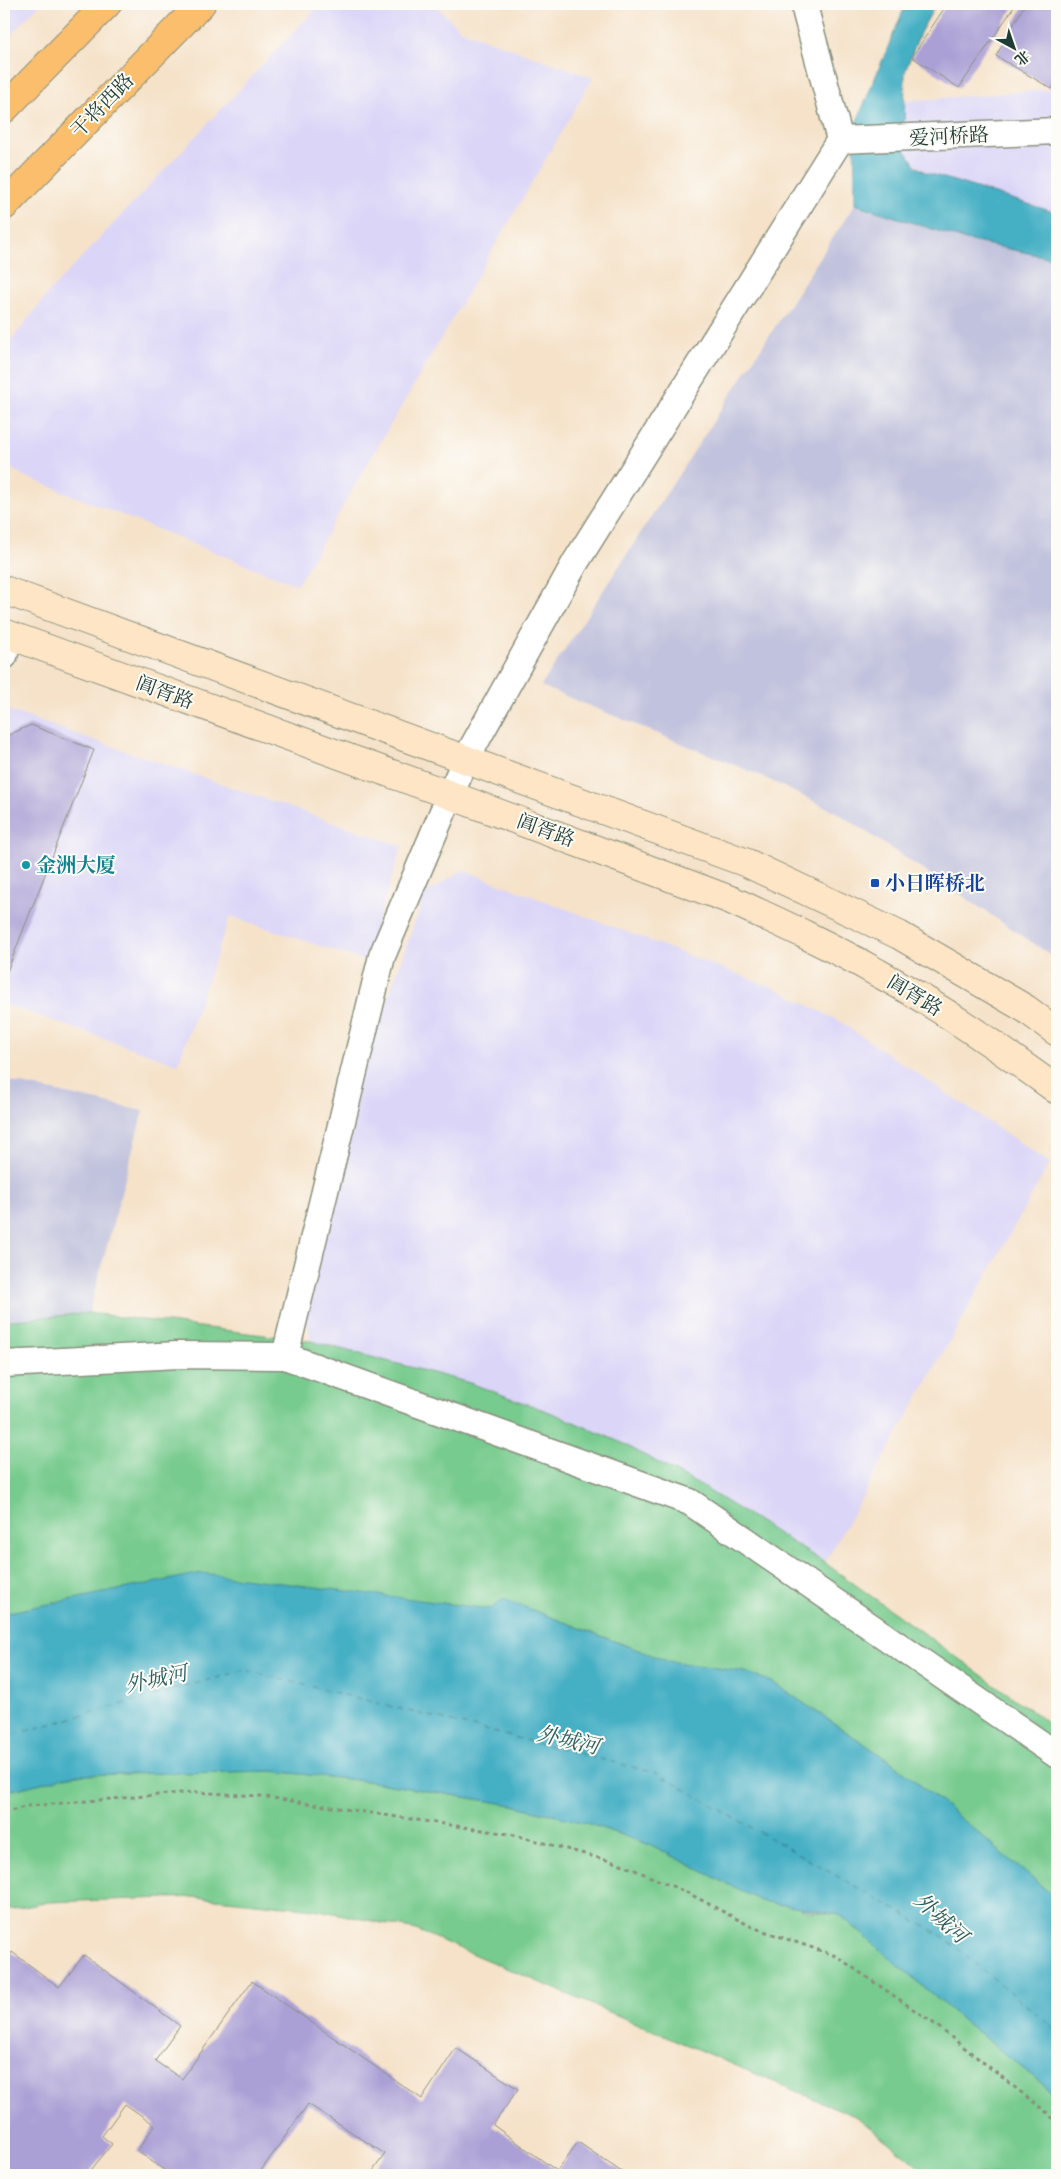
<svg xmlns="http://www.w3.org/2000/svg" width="1061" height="2179" viewBox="0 0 1061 2179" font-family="'Gentium Book Plus','Noto Serif SC',serif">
<rect width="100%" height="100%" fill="#fdfcf7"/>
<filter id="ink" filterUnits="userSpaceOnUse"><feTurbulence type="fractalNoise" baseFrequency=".02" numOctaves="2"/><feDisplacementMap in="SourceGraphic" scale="10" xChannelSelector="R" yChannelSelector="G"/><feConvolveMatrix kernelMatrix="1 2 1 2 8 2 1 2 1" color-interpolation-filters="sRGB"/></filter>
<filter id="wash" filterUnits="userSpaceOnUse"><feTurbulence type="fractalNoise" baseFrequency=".0096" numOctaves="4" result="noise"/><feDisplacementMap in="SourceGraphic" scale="20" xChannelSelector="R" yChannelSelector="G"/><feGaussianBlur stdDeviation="1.12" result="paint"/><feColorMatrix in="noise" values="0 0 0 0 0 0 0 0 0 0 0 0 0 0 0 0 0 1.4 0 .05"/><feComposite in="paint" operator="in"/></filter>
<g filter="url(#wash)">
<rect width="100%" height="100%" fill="#f5e2c9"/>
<!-- built -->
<g fill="#dbd6f7">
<path d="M4,4H40L4,42Z"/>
<path d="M320,4H434L461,30L593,78L297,585L24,476L4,464V353L10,342L49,292Z"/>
<path d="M1057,89V213L925,172L909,158L904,148V101Z"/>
<path d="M4,709L402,846L365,961L230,916L178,1064L4,1004Z"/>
<path d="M463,870L777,989L839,1021L1050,1163L825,1563L701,1486L622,1443L555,1414L470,1383L311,1341L307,1319L345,1117L425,894Z"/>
</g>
<!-- industrial -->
<g fill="#c1c2dd">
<path d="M855,204L966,240L1057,259V952L1054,957L838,813L759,775L541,686Z"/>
<path d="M4,1080L143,1111L89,1313L4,1321Z"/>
</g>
<!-- green -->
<g fill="#77cb8e" stroke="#4b8461">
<path d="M89,1313L311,1341L470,1383L555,1414L622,1443L701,1486L825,1563L1057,1729V1899L896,1765L772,1682L745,1672L667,1661L503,1599L491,1609L4,1613V1321Z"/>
<path d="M272,1771L366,1781L513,1805L590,1824L653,1846L806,1911L840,1915L955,2014L1051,2091L1057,2099V2175H929L857,2117L416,1930L314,1909L197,1897L49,1902L4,1911V1792L74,1775Z"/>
</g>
<!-- water -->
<g fill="#45afc4" stroke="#32767c">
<path d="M906,4H936L920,33L905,72L904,148L916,166L925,172L1057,213V259L966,240L855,204L854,128Z"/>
<path d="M202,1573L491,1609L503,1599L667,1661L745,1672L772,1682L896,1765L1057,1899V2099L1051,2091L955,2014L840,1915L761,1901L653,1846L590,1824L513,1805L366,1781L272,1771L74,1775L4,1792V1613Z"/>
</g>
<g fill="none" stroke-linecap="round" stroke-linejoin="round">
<!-- ferry -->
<path stroke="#2a5f5f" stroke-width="1" stroke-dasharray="6 5" stroke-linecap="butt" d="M4,1737L245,1670L656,1773L944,1937L1057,2031"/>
</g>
<g id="blocks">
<!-- building -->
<g fill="#aba0d6">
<path d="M947,4H1016L959,88L912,57Z"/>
<path d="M1025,4H1057V80L1052,89L996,56Z"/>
<path d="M31,725L94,750L4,979V737Z"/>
<path d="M12,1952L59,1987L84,1955L180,2026L155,2061L182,2079L252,1981L422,2099L456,2048L518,2089L493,2125L557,2171L578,2142L626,2175H370L385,2154L308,2104L258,2175H171L137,2151L155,2125L125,2104L102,2136L112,2144L87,2175H4V1964Z"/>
</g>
</g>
</g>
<g filter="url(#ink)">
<use href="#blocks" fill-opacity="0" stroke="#8a907e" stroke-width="1"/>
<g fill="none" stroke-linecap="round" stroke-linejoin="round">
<!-- minor casing -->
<g stroke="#8a907e" stroke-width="29">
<g id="minor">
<path d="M806,4V13L840,140L575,563L466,759L450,795L382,956L285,1356L690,1502L1057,1755"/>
<path d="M840,140L1057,131"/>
<path d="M4,656L10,636"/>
<path d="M4,1364L178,1355L285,1356"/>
</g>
</g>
<!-- secondary casing -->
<g stroke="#8a907e" stroke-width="30">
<g id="secondary">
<path d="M4,590L747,863L899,935L1026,1009L1057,1032"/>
<path d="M4,633L450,795L731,900C781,923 831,946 878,973C941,1007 999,1048 1057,1090"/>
</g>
</g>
<!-- primary casing -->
<g stroke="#8a907e" stroke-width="30">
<g id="primary">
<path d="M4,109L107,4"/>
<path d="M4,206L201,4"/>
</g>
</g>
<!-- path -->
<path stroke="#8a907e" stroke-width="3" stroke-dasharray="4 4" stroke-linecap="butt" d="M4,1813L28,1806L193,1792L260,1796L515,1835L621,1864L688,1893L752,1927L836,1956L932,2022L1050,2115L1057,2124"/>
<!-- minor -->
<use href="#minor" stroke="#fff" stroke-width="26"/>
<!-- secondary -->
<use href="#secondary" stroke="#fde5c5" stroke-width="28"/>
<!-- primary -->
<use href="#primary" stroke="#fabe6d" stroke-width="28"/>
</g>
</g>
<!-- markers -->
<circle fill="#0f9aa8" stroke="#fdfcf7" stroke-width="2" cx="26" cy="865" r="5"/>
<rect fill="#1a4fb4" stroke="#fdfcf7" stroke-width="2" x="870" y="878" width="10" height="10" rx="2.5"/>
<g text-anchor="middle" stroke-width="4" stroke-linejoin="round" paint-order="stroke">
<!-- street labels -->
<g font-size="20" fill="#1f3d34" stroke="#fdfcf7">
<text transform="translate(102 105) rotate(-46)" y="7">干将西路</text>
<text transform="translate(949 136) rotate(-3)" y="7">爱河桥路</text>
<text transform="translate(165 692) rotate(20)" y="7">阊胥路</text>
<text transform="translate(546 830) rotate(20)" y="7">阊胥路</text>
<text transform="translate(915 995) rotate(31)" y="7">阊胥路</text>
</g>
<!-- culture labels -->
<g font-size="20" font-weight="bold" fill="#0d838f" stroke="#fdfcf7" text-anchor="start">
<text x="36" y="872">金洲大厦</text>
</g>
<!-- transit labels -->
<g font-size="20" font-weight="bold" fill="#164399" stroke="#fdfcf7" text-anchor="start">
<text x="885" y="890">小日晖桥北</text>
</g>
<!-- water labels -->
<g font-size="21" font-style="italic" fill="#2a5f5f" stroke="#fdfcf7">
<text transform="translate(156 1679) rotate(-12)" y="7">外城河</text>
<text transform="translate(568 1740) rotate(13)" y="7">外城河</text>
<text transform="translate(941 1918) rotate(42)" y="7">外城河</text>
</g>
</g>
<!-- margin -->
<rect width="1061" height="2179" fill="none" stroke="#fdfcf7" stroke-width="20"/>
<!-- north arrow -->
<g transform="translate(1014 48) rotate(140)" stroke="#fdfcf7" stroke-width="4" paint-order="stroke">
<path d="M0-4L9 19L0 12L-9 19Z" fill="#1f3d34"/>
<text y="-8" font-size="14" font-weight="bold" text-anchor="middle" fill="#1f3d34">北</text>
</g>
</svg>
